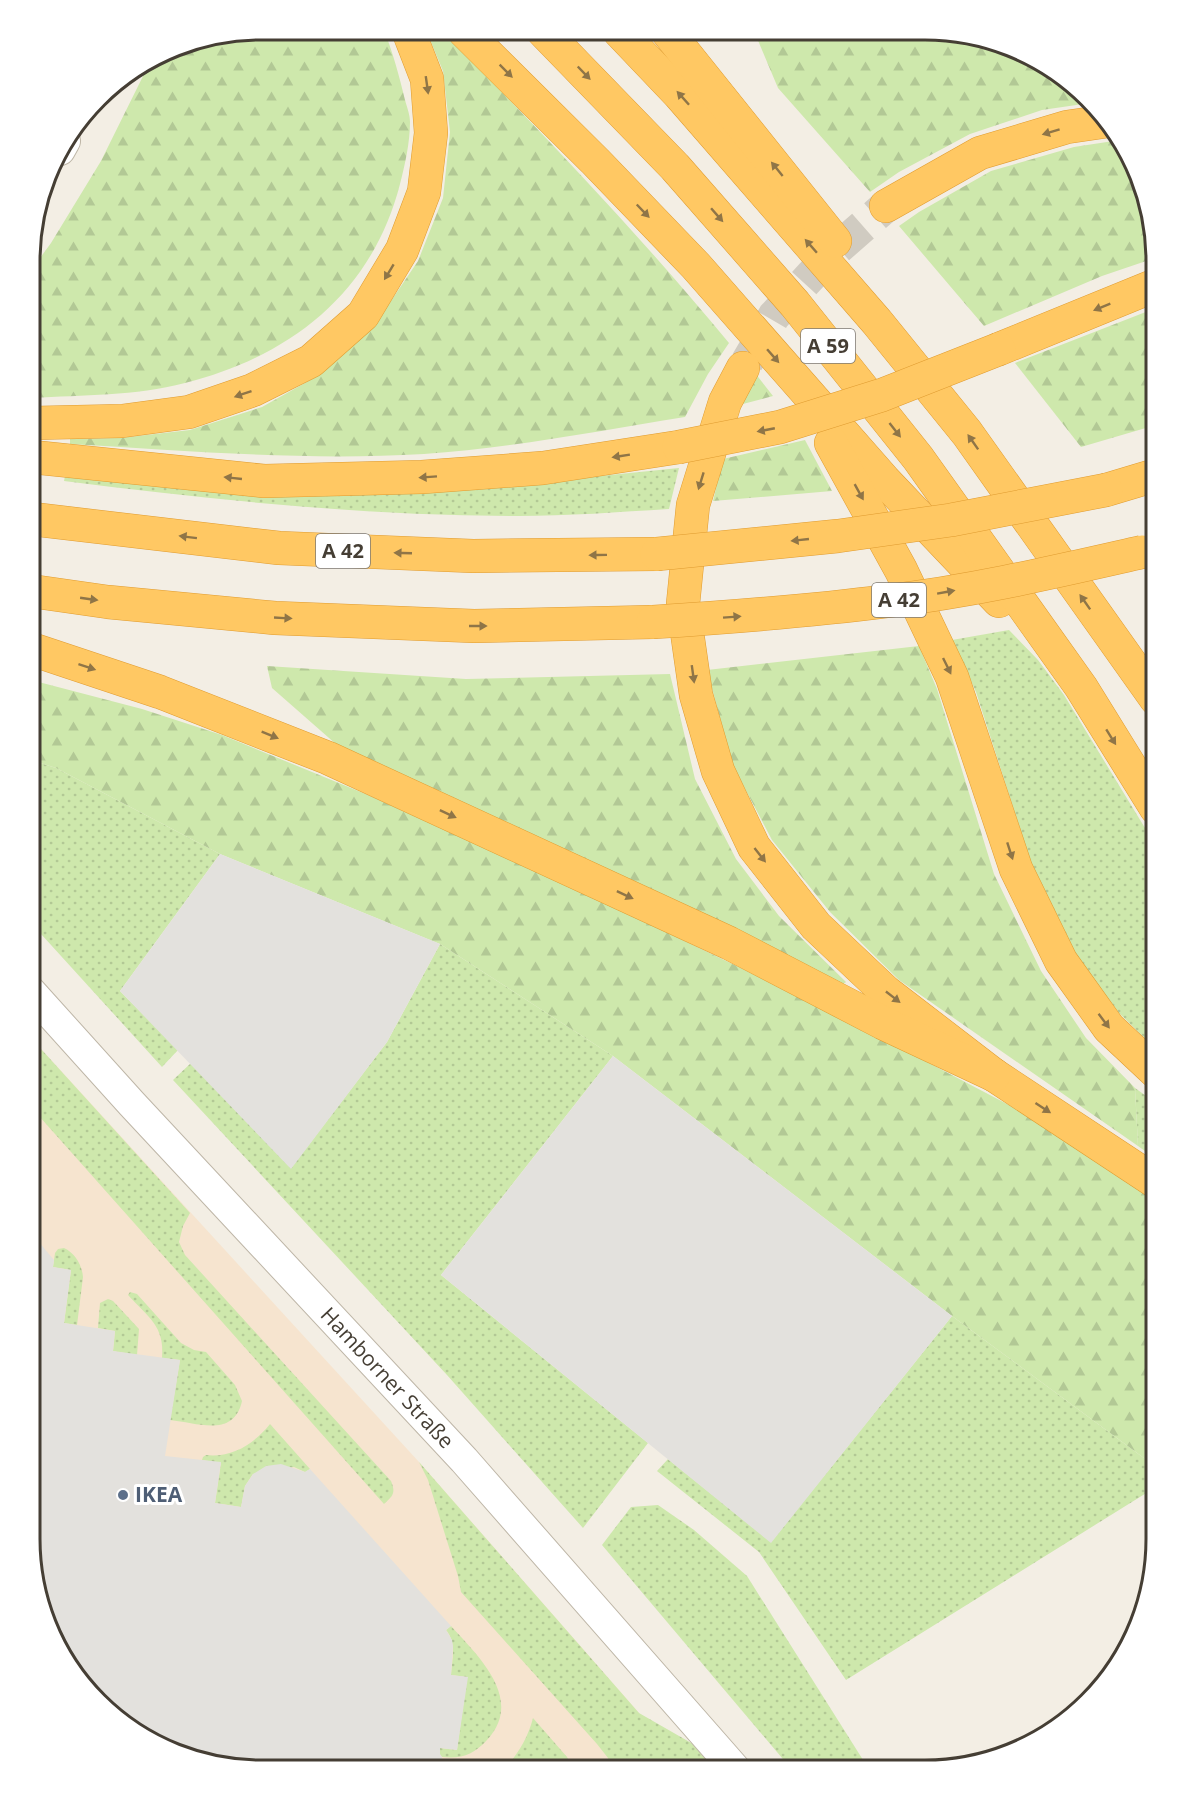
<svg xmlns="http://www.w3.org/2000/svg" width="1186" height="1801" viewBox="0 0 1186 1801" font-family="'Open Sans',sans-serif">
<defs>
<pattern id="grass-dots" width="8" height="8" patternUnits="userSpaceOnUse" patternTransform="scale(1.5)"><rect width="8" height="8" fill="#cee8ac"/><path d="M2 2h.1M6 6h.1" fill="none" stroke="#b2c895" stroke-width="1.8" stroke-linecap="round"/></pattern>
<pattern id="forest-firs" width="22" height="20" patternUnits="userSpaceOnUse" patternTransform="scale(1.5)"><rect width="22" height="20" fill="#cee8ac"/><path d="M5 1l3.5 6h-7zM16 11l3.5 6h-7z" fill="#b2c895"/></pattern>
</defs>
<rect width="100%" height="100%" fill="#f3eee4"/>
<!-- commercial -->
<path fill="#f6e4cf" d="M31,1038L419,1462L639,1713L631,1770L232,1769L173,1753L121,1723L78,1681L48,1628L30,1539Z"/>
<!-- grass -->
<g fill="url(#grass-dots)">
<path d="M679,468L669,509C619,512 568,516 518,516C366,516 214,500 64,481L65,476L521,484Z"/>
<path d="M1009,630L1038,660L1064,695L1156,846V1049L1119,1013L1073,951L1031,863L976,692L952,640Z"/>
<path d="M31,760L56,768L220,854L120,991L178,1050L162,1067L31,923Z"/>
<path d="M440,944L613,1056L441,1275L648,1443L583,1528L447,1375L173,1080L191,1063L291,1168L387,1042Z"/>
<path d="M31,1038L190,1213L183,1226L179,1242L185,1255L391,1481C396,1493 393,1496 384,1504L31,1107Z"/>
<path d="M1135,1088L1156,1103V1159L1138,1146Z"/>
<path d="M64,1248C75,1253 82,1265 83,1277L77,1325L64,1323L71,1270L53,1267L55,1253L58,1249Z"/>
<path d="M130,1292L137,1294L181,1343L194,1350L206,1352L235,1385L242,1401C234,1438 198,1423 170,1420L180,1360L162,1358C165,1326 148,1317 128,1295Z"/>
<path d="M108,1299L113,1301L139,1329L137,1355L113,1351L115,1331L98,1328L100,1303Z"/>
<path d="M952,1316L1156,1467V1487L846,1680L759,1552L657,1471L668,1459L771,1542Z"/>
<path d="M270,1424L310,1469L305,1472L294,1467L253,1474L245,1486L241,1507L215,1503L221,1463L202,1460L203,1457L206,1455C232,1458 254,1444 270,1424Z"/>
<path d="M419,1462L639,1713L693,1744L715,1770H612L608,1758L597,1744L461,1592L458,1576L428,1480Z"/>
<path d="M658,1505L694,1530L747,1576L870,1771H793L602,1545L631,1507Z"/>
<path d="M451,1626C478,1656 525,1699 487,1740C473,1755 462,1759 442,1757L439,1754L440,1748L457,1750L467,1677L451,1675C452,1660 457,1643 446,1630Z"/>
<path d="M533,1718L567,1757L574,1770H503C517,1756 528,1738 533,1718Z"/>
</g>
<!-- forest -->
<g fill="url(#forest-firs)">
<path d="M261,30H384C393,53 399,75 405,100C407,107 410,115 410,122C410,142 405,165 400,184C372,293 291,356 185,383C135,396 83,395 32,398V269L51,243L101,161L149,64L187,42Z"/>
<path d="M426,30L442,31C541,131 639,234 729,343L708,374L685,417C599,431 511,448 424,454C306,461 188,451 70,444V439L120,438L190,430L262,407L321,374L374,326L418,261L443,198L450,132L443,71Z"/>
<path d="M754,31L955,32L1013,48L1065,78L1090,103L1042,110L970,134L899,172L870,192L778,88Z"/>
<path d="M1120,140L1138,173L1155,258L1102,276L984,326L899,226L919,212L991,171L1074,147Z"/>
<path d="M1156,308V425L1081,447L1015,363Z"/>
<path d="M755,373L773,396L739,405Z"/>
<path d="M805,440L832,491L713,501L723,459Z"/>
<path d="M919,646L937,689L994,874L1041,971L1086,1038L1135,1088L1138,1146L899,980L830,912L772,840L733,766L707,670Z"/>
<path d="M267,666L466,679L670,674L695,779L736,859L779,916L846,982L840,986L337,745L272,688Z"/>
<path d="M31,680L142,709L222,735L368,795L606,903L747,971L927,1062L1024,1113L1156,1193V1467L952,1316L613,1056L440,944L220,854L56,768L31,760Z"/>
</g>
<!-- parking -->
<g fill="#e3e1dd">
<path d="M220,854L440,944L387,1042L291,1169L120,991Z"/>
<path d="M613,1056L952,1316L771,1543L441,1275Z"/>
<path d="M30,1234L33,1235L54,1260L53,1267L71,1270L64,1323L115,1331L113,1351L180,1360L165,1456L221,1462L215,1503L241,1507L245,1486L253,1474L266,1466L281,1464L305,1472L310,1469L451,1626L446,1630L452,1640L453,1647L451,1675L468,1677L457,1750L440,1748V1754L442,1757L440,1770L232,1769L173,1754L121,1723L78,1681L48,1628L30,1539Z"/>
</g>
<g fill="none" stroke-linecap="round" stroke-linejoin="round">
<!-- highway-tunnel -->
<path stroke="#d0cbc1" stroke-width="33" stroke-dasharray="33 16" stroke-linecap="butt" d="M747,362L774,316L830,255L886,206"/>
<!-- minor casing -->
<g stroke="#beb6a7" stroke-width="32">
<g id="minor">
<path d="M60,150L65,141"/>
<path d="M31,992L132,1104L464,1460L736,1770"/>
</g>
</g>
<!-- highway casing -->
<g stroke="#e09c31" stroke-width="34">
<g id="highway">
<path d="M464,31L596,162L696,266L884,480L999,601"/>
<path d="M543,31L675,167L795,304L918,458L1081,687L1156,808"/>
<path d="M619,31L679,94L877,322L967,433L1156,699"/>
<path d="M667,31L835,241"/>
<path d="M886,206L980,153L1067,127L1108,121"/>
<path d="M999,349L1156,285"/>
<path d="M743,368L725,402L693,505L683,604L696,695L718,771L754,847L816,926L886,992L994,1075L1156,1182"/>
<path d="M32,423L122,421L189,412L253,390L311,361L363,315L402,250L424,192L431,133L427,79L408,30"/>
<path d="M831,443L901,570L952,677L1016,869L1061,961L1109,1028L1156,1072"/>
<path d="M32,457L264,481L422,477L543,468L679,447"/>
<path d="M1106,490L1156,475"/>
<path d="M32,519L279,548L473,556L657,554"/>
<path d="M31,591L108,602L275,618L474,626L653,622"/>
<path d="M31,649L160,692L328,758L729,943L883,1023L994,1075"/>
</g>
</g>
<!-- minor -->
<use href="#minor" stroke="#fff" stroke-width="30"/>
<!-- highway -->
<use href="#highway" stroke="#ffc863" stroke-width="33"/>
<!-- highway-bridge casing -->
<g stroke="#e09c31" stroke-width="34" stroke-linecap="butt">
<g id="highway-bridge">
<path d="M679,447L780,427L882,395L999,349"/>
<path d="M657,554L838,536L951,520L1106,490"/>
<path d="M653,622C731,617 810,611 888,601C974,591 1058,571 1142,552"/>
</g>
</g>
<!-- highway-bridge -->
<use href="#highway-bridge" stroke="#ffc863" stroke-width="33"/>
</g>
<!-- one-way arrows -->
<defs><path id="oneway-solid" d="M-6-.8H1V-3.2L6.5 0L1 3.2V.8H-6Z" transform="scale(1.5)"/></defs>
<g fill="#8f7547">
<use href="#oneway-solid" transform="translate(506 71) rotate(45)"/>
<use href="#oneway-solid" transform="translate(584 73) rotate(46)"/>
<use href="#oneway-solid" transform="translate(427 85) rotate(82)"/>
<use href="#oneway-solid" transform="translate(683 98) rotate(-132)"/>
<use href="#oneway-solid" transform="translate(1051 132) rotate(163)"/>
<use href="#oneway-solid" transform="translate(777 169) rotate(-129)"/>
<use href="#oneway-solid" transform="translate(643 211) rotate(46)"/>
<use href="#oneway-solid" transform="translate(717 215) rotate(49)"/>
<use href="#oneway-solid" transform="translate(811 246) rotate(-131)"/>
<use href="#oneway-solid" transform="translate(389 272) rotate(121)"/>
<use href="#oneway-solid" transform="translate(1102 307) rotate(158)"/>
<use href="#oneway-solid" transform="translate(773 356) rotate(49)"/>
<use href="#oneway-solid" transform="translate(243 394) rotate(161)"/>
<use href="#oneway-solid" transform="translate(766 430) rotate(169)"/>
<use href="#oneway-solid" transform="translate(895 430) rotate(52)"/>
<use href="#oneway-solid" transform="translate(973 442) rotate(-125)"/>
<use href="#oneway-solid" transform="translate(621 456) rotate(171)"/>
<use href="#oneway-solid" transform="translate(428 477) rotate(176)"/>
<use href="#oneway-solid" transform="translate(233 478) rotate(-174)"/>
<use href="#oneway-solid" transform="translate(701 481) rotate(107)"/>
<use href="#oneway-solid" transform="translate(859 492) rotate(61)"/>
<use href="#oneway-solid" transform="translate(188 537) rotate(-173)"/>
<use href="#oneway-solid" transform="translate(800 540) rotate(174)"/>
<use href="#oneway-solid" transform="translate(403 553) rotate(-178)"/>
<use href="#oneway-solid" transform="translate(598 555) rotate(179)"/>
<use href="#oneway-solid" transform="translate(946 592) rotate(-10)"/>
<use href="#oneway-solid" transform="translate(89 599) rotate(8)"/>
<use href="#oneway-solid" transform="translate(1085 602) rotate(-125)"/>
<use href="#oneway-solid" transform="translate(732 617) rotate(-4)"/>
<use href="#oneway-solid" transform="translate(283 618) rotate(3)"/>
<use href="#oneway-solid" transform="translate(478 626)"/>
<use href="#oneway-solid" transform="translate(947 666) rotate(64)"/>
<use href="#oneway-solid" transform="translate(87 667) rotate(18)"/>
<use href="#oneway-solid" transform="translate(693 674) rotate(82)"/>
<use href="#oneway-solid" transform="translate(270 735) rotate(22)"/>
<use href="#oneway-solid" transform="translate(1111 737) rotate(58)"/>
<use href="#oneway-solid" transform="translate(448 814) rotate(25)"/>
<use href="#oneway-solid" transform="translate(1010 851) rotate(72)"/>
<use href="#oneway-solid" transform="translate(760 855) rotate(52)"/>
<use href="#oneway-solid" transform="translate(625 895) rotate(25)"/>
<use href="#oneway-solid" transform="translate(893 997) rotate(38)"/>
<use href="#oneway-solid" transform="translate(1104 1021) rotate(53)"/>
<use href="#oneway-solid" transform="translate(1043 1108) rotate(33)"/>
</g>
<!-- markers -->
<circle fill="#5c6f8a" stroke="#fff" stroke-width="2" cx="123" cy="1495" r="6"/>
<g text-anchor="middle" stroke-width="6" stroke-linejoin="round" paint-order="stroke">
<!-- shield labels -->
<g fill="#fff" stroke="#7d7871" stroke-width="1.5">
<rect x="801" y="329" width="54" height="34" rx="4.5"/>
<rect x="316" y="534" width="54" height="34" rx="4.5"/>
<rect x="872" y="583" width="54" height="34" rx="4.5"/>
</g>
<g font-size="20" font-weight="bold" fill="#453e34">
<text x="828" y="353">A 59</text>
<text x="343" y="558">A 42</text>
<text x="899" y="607">A 42</text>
</g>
<!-- street labels -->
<g font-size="21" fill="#453e34" stroke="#fff">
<text transform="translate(387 1378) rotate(47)" y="7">Hamborner Straße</text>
</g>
<!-- service labels -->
<g font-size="21" font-weight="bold" fill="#4e5e75" stroke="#fff" text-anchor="start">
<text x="135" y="1502">IKEA</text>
</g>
</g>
<!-- crop -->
<path d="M0 0H1186V1801H0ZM261 40H925A221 221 0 0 1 1146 261V1539A221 221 0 0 1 925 1760H261A221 221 0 0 1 40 1539V261A221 221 0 0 1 261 40Z" fill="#fff" fill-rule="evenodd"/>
<path fill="none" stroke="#453e34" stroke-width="3" d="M261 40H925A221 221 0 0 1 1146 261V1539A221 221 0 0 1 925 1760H261A221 221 0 0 1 40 1539V261A221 221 0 0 1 261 40Z"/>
</svg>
